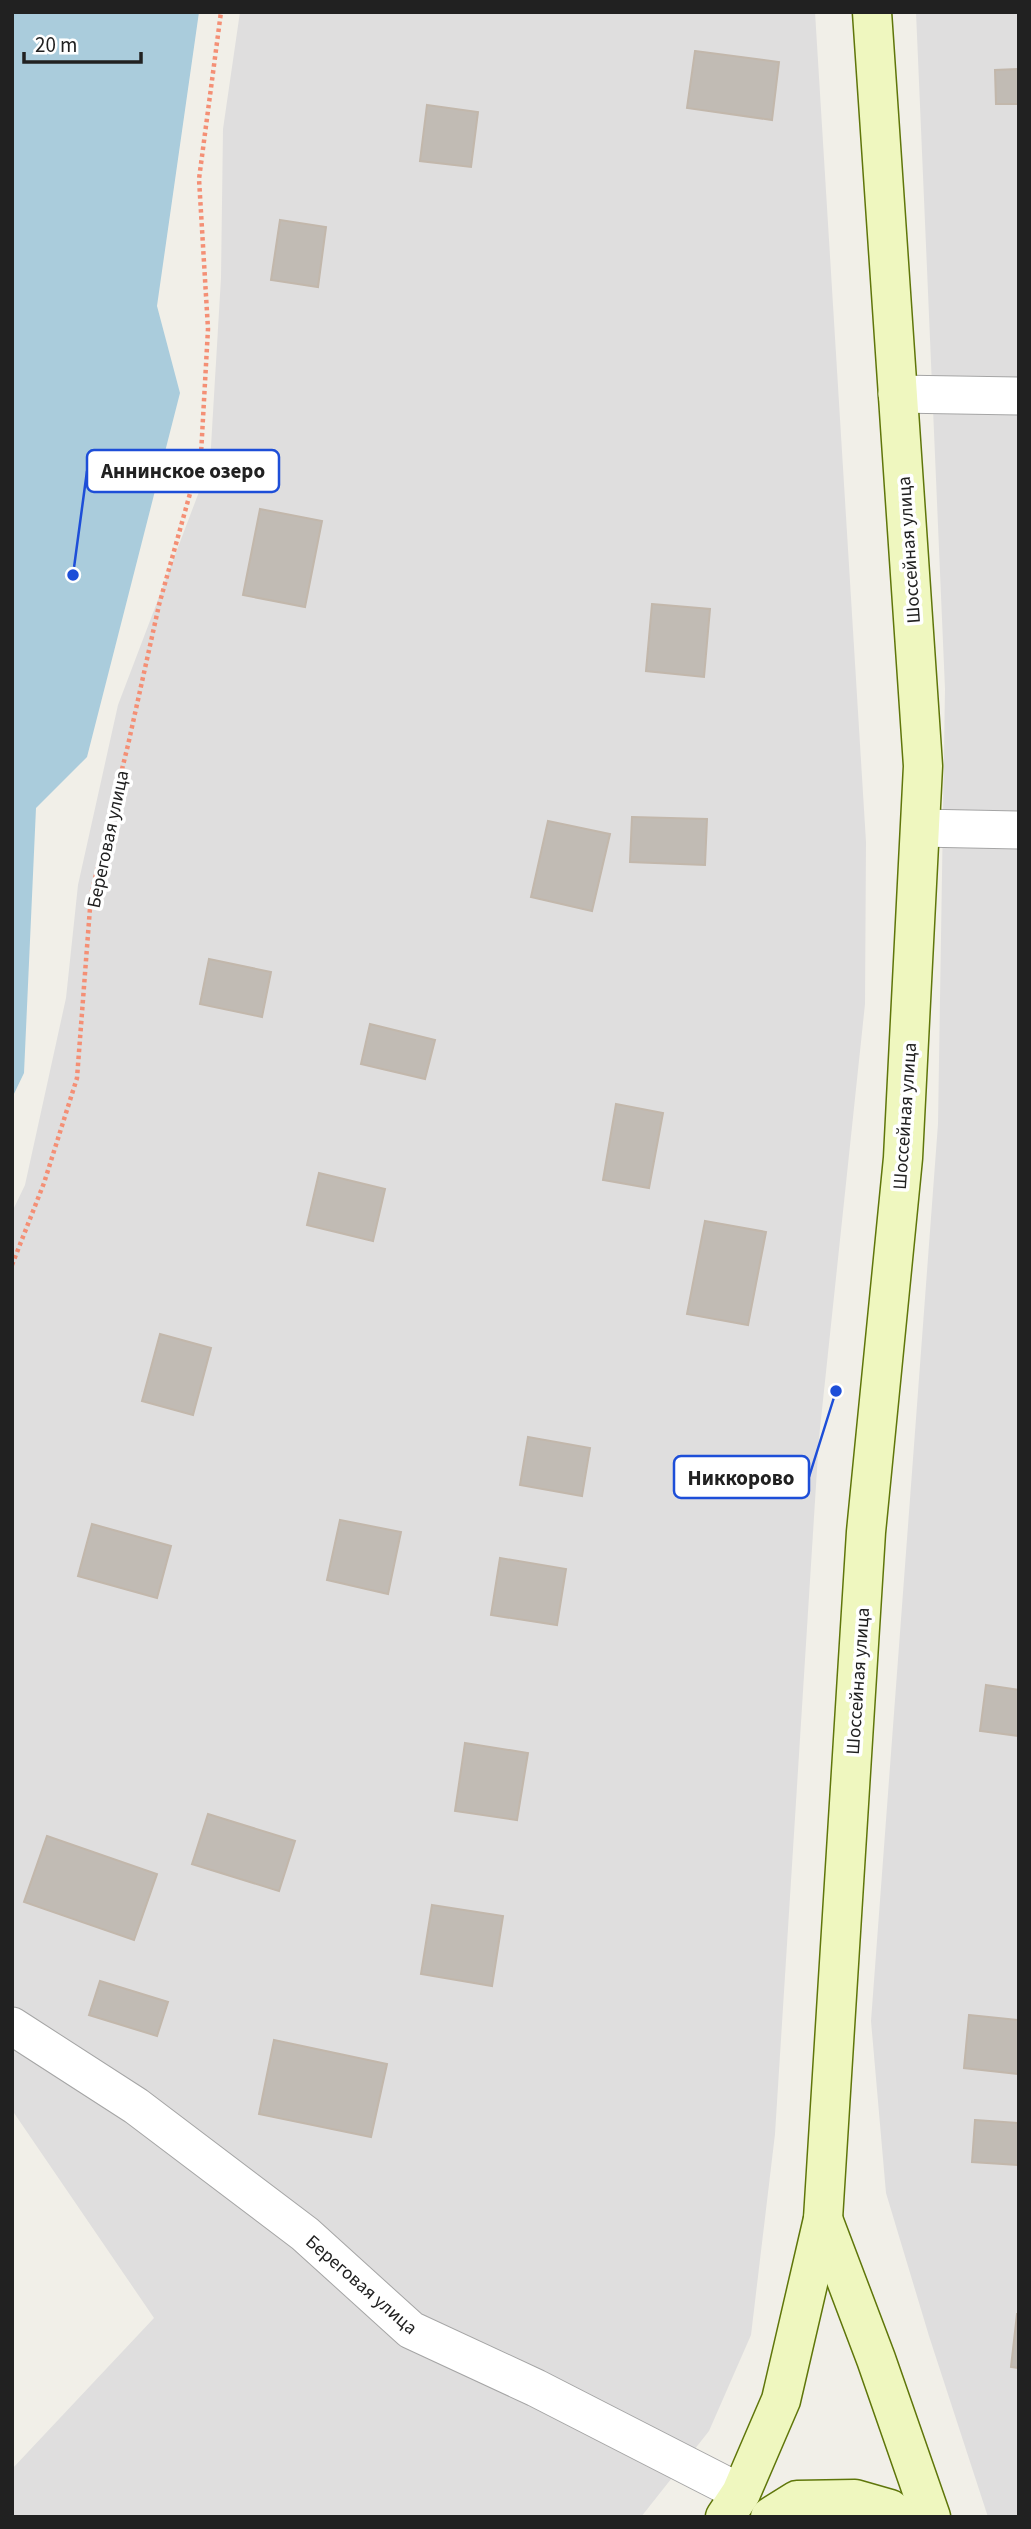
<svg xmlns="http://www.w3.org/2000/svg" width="1031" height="2529" viewBox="0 0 1031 2529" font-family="'Source Sans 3',sans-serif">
<rect width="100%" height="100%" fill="#f1efe8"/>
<!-- residential -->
<g fill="#dfdede">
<path d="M240,12H815L866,842L865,1004L819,1438L775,2134L751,2335L709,2431L641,2517H12V2469L154,2318L12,2110V1212L25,1185L66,998L78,885L118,705L210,463L221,278L223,129Z"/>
<path d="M916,12H1019V2517H988L929,2336L886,2193L871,2021L938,1124L945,689Z"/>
</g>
<!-- water -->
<path fill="#aaccdc" d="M12,12H199L157,306L180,393L87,757L36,808L24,1073L12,1098Z"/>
<!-- building -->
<g fill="#c1bbb4" stroke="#c2b7ab" stroke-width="2">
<path d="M695,51L779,62L772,120L687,108Z"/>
<path d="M1018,69L1019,104H996L995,70Z"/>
<path d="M427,105L478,112L471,167L420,161Z"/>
<path d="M280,220L326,227L318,287L271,280Z"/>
<path d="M260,509L322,521L305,607L243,595Z"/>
<path d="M652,604L710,609L704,677L646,671Z"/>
<path d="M632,817L707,819L705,865L630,862Z"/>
<path d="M548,821L610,834L592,911L531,897Z"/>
<path d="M209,959L271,972L262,1017L200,1004Z"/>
<path d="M370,1024L435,1040L425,1079L361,1064Z"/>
<path d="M616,1104L663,1113L649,1188L603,1180Z"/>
<path d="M319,1173L385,1189L373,1241L307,1225Z"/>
<path d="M705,1221L766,1232L748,1325L687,1314Z"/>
<path d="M160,1334L211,1348L193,1415L142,1401Z"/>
<path d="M528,1437L590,1448L582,1496L520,1485Z"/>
<path d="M340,1520L401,1532L388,1594L327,1580Z"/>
<path d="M92,1524L171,1546L157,1598L78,1576Z"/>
<path d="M500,1558L566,1569L557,1625L491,1615Z"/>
<path d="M986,1685L1019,1690V1736L980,1731Z"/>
<path d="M465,1743L528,1753L517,1820L455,1811Z"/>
<path d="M208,1814L295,1841L279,1891L192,1864Z"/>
<path d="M47,1836L157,1874L134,1940L24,1902Z"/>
<path d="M432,1905L503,1916L492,1986L421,1974Z"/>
<path d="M100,1981L168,2002L157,2036L89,2015Z"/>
<path d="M969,2015L1019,2020V2074L964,2068Z"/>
<path d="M274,2040L387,2064L371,2137L259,2114Z"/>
<path d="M975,2120L1019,2123V2165L972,2162Z"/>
<path d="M1017,2314H1019V2368L1011,2367Z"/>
</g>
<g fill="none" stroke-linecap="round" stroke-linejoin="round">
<!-- minor casing -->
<g stroke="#a5a5a5" stroke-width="39">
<g id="minor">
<path d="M897,394L1019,396"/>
<path d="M920,828L1019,830"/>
<path d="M12,2026L136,2106L305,2234L411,2330L536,2388L741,2493"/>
</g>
</g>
<!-- secondary casing -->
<g stroke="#5f760a" stroke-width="41">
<g id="secondary">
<path d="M823,2219L876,2359L931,2517"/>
<path d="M725,2517L741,2493L781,2400L823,2219L866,1532L903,1158L923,766L872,12"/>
<path d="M770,2517L797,2500L855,2499L890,2509L899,2517"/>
</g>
</g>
<!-- path -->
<path stroke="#f48f75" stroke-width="4.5" stroke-dasharray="3.5 3.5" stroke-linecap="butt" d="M12,1265L44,1183L77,1078L91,895L128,745L159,605L201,454L208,329L199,179L221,12"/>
<!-- minor -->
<use href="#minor" stroke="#fff" stroke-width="37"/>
<!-- secondary -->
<use href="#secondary" stroke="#eff7bf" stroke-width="38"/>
</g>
<g text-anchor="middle" stroke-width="7" stroke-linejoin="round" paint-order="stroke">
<!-- street labels -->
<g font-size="19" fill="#212121" stroke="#fff">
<text transform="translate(908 550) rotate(-94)" y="7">Шоссейная улица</text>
<text transform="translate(107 839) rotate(-78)" y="7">Береговая улица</text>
<text transform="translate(904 1116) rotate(-86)" y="7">Шоссейная улица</text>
<text transform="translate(857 1681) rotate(-86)" y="7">Шоссейная улица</text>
<text transform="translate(362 2284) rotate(41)" y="7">Береговая улица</text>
</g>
</g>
<!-- callouts -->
<path fill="none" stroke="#1d4ed8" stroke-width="2.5" d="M73 575L87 471M836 1391L809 1477"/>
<g fill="#1d4ed8" stroke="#fff" stroke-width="2.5">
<circle cx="73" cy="575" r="7"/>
<circle cx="836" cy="1391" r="7"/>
</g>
<g fill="#fff" stroke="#1d4ed8" stroke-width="2.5">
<rect x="87" y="450" width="192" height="42" rx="7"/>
<rect x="674" y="1456" width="135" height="42" rx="7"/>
</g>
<g font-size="21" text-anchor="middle" font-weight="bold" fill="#212121">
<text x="183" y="478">Аннинское озеро</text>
<text x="741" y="1485">Никкорово</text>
</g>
<!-- border -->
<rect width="1031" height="2529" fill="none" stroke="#212121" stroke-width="28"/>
<!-- scale -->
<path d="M24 52v10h117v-10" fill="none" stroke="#212121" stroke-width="3.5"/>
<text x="35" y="52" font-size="21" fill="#212121" stroke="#ffffff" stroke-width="5" paint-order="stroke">20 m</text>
</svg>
